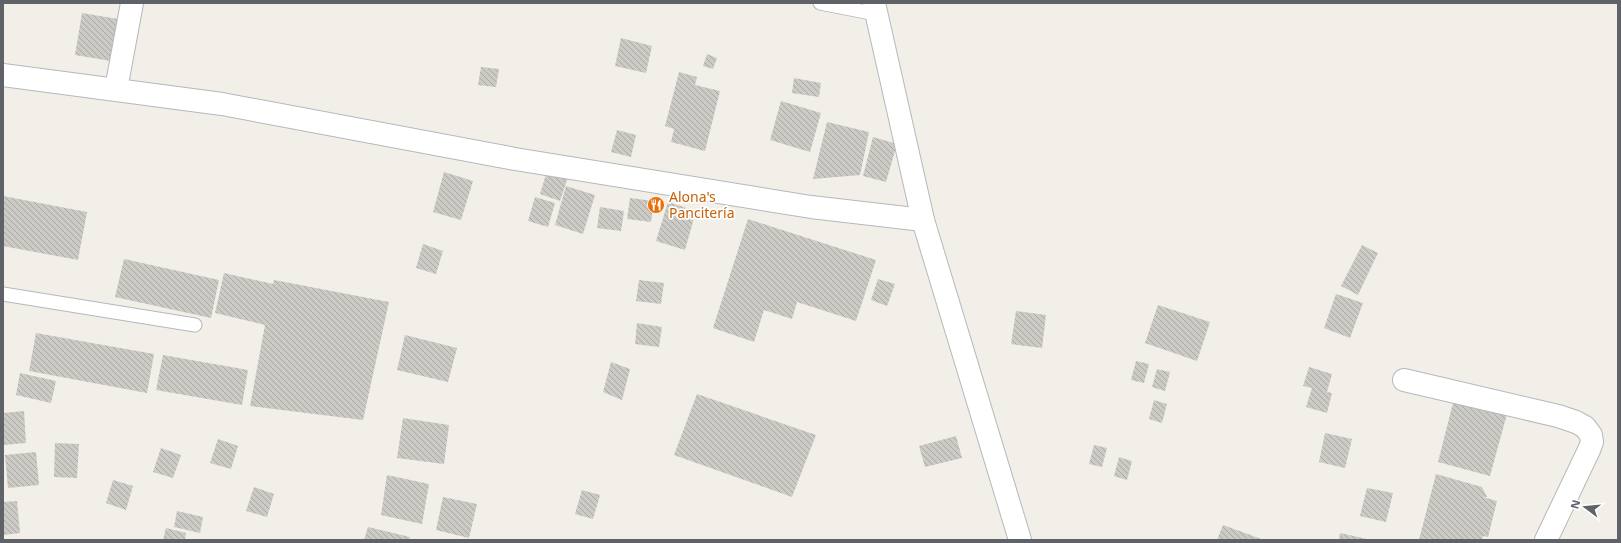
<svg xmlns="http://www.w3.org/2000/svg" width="1621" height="543" viewBox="0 0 1621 543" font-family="'Noto Sans',sans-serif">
<defs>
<pattern id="building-back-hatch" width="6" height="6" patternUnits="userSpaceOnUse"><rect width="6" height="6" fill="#cccac5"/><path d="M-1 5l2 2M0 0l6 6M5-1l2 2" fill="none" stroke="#a9a8a4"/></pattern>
</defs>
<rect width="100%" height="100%" fill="#f1efe8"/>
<!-- building -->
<g fill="url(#building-back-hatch)">
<path d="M82,13L118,19L111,61L75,55Z"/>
<path d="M621,38L652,46L646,73L615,66Z"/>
<path d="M707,54L717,58L713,69L703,66Z"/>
<path d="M481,67L499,69L496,87L478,85Z"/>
<path d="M679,72L697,77L695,85L720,91L705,151L671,142L674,129L665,126Z"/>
<path d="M794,78L821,83L819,97L792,93Z"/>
<path d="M781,101L821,113L810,152L770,140Z"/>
<path d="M827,122L869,132L860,175L813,179Z"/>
<path d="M617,130L636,135L631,157L611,152Z"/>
<path d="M873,137L897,144L886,182L863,176Z"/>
<path d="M547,171L568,177L560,201L540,194Z"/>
<path d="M444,172L473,181L461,220L433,212Z"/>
<path d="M566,186L595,195L583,234L555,225Z"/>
<path d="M3,196L87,212L78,260L3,246Z"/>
<path d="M535,197L555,203L548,227L528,221Z"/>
<path d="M630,198L654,201L651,222L627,219Z"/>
<path d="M668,202L696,211L685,250L656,241Z"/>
<path d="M600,207L624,211L621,231L597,228Z"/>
<path d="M748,219L876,260L856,321L797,302L792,319L764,310L754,342L713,328Z"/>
<path d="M423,244L443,251L436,274L416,268Z"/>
<path d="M1362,245L1378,253L1358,295L1341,286Z"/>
<path d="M124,259L219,280L211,318L115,297Z"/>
<path d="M224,273L273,284L274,280L389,302L363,420L250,406L265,325L215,313Z"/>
<path d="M878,279L895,284L887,306L871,300Z"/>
<path d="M639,280L664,283L661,304L636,301Z"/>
<path d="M1336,294L1363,303L1350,338L1324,328Z"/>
<path d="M1158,305L1210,322L1197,361L1145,343Z"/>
<path d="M1016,311L1046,315L1042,348L1011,344Z"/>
<path d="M637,323L662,327L659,347L635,344Z"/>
<path d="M36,333L154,354L147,393L29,371Z"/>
<path d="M405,335L457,348L448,382L397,370Z"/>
<path d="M163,355L248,370L242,405L156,390Z"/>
<path d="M1136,361L1149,364L1144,383L1131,380Z"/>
<path d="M611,362L630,369L622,400L603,392Z"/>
<path d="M1309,367L1332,374L1327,392L1332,393L1327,413L1306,407L1312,388L1303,386Z"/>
<path d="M1157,369L1170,372L1165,391L1152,387Z"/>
<path d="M20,373L56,381L51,403L16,395Z"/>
<path d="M697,394L816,435L792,497L674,455Z"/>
<path d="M1454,399L1507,414L1490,476L1438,462Z"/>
<path d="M1154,400L1167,404L1162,423L1149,419Z"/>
<path d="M24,411L26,443L3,445V413Z"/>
<path d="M403,418L449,425L444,464L397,458Z"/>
<path d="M1325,433L1352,439L1345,468L1319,462Z"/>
<path d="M956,436L962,458L925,467L919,446Z"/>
<path d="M218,439L238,446L231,469L210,463Z"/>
<path d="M55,443L79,444L77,478L54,477Z"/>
<path d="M1094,445L1107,448L1102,467L1089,464Z"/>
<path d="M161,448L181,455L173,478L153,472Z"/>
<path d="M36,452L39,485L8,488L5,455Z"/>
<path d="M1119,457L1132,461L1127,480L1114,476Z"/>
<path d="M1436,474L1482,487L1487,497H1483L1497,501L1488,537L1483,536L1482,540H1419Z"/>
<path d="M387,475L429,484L422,524L381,515Z"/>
<path d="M113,480L133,486L126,510L106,503Z"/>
<path d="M254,487L274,494L267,517L246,511Z"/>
<path d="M1367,488L1393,493L1386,522L1360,516Z"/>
<path d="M582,490L600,495L593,519L575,514Z"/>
<path d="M443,497L477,504L469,538L436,530Z"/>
<path d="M17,501L20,533L3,535V502Z"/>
<path d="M177,511L203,517L200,533L174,527Z"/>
<path d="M1223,525L1264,540H1217Z"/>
<path d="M368,527L410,537L409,540H364Z"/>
<path d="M166,528L186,533L185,540H163Z"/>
<path d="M1340,533L1367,539V540H1339Z"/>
</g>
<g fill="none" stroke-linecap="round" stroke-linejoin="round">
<!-- service casing -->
<g stroke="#b5b8bc" stroke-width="15">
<g id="service">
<path d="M820,3L876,14"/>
<path d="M3,294L195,325"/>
</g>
</g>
<!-- minor casing -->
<g stroke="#b5b8bc" stroke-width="24">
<g id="minor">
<path d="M874,3L923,220L1020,540"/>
<path d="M3,75L222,104L515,159L811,207L923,220"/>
<path d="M116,89L132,3"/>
<path d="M1404,380L1558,416L1576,422L1585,427L1591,435L1592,442L1589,450L1546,540"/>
</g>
</g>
<!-- service -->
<use href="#service" stroke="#fff" stroke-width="13"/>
<!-- minor -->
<use href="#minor" stroke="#fff" stroke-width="22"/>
</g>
<!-- icons -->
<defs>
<g id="restaurant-disc" transform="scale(0.9)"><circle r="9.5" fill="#e8710a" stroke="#fff"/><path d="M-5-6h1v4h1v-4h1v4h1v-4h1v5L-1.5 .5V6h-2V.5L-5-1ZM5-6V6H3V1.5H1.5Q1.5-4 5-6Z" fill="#fff"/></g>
</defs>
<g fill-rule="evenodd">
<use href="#restaurant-disc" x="656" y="205"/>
</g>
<g text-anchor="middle" stroke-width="3.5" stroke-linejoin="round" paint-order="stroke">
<!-- food labels -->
<g font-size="14" fill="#c56008" stroke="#fff" text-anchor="start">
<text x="669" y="202">Alona's<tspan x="669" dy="16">Pancitería</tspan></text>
</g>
</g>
<!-- border -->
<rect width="1621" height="543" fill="none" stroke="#5f6368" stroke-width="8"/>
<!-- north arrow -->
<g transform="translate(1585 507) rotate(286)" stroke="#ffffff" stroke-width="3" paint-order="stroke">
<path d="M0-3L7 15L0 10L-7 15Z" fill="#5f6368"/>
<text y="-6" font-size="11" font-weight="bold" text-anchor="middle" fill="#5f6368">N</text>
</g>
</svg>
